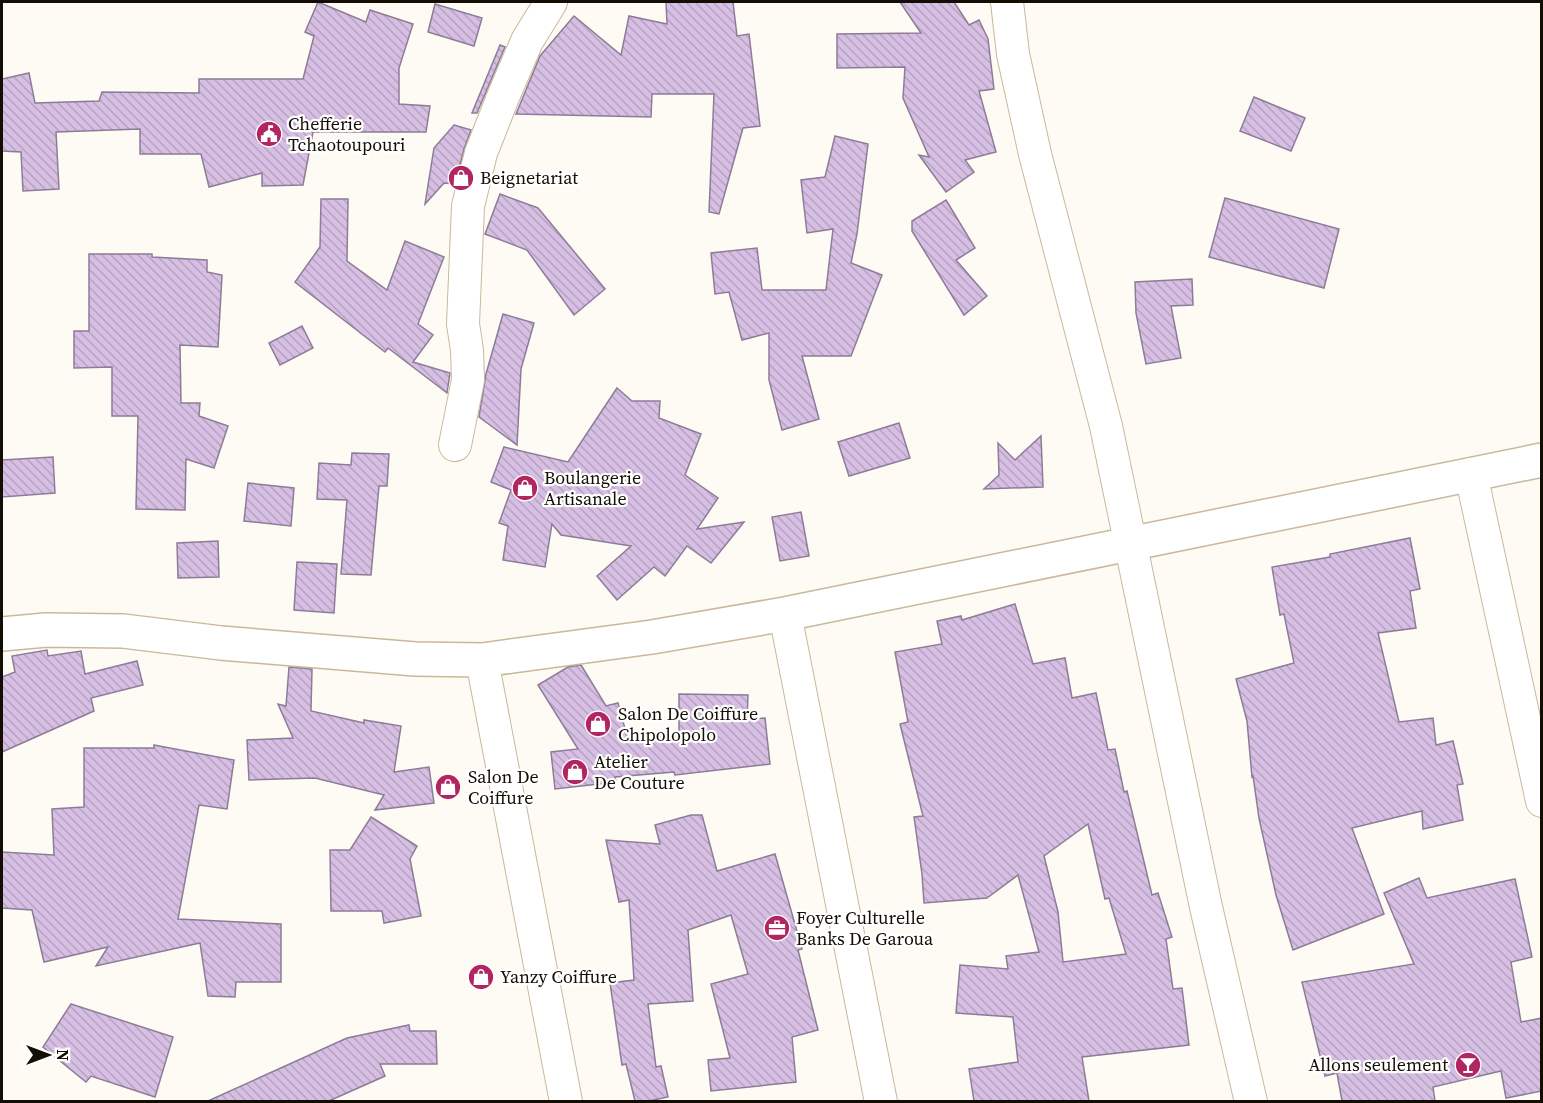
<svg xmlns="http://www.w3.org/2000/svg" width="1543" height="1103" viewBox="0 0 1543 1103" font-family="'Source Serif 4',serif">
<defs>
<pattern id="building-back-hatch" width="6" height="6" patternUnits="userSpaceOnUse" patternTransform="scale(1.5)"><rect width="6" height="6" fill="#d6bfe3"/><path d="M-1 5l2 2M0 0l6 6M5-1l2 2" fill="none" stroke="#b7a3c1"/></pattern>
</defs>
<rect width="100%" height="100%" fill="#fefbf4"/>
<!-- building -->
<g fill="url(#building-back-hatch)" stroke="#8d7c97" stroke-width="1.5" fill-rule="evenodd">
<path d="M318,2L366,22L370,10L413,24L399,68V104L430,106L426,132H313L303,185L262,186V173L209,187L201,154H140V129L56,132L59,189L23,191L21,152L2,151V79L29,73L35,103L99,101L102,92L199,93V79H303L314,36L305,32Z"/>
<path d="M666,2H733L737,36L749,34L760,126L743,128L719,214L709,212L714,94H652L651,117L516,114L540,56L574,16L621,55L629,16L667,24Z"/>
<path d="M900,2H954L969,25L979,20L988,39L994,89L979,91L996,152L965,160L974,172L946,192L919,155L929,157L903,98L905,67L837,68V34L921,33Z"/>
<path d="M435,4L482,18L474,46L428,32Z"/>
<path d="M500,45L505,47L477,113H472Z"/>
<path d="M1254,97L1305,118L1291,151L1240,131Z"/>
<path d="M454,125L471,130L464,149L455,184L444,183L425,204L434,148Z"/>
<path d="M835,136L868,144L857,234L851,263L882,275L851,356H802L819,419L782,430L769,380V333L742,340L729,292L715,294L711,253L757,248L762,290H826L833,229L807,233L801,180L825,177Z"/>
<path d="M500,194L538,208L605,289L574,315L527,250L485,234Z"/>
<path d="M1225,198L1339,229L1324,288L1209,257Z"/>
<path d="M321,199H348L347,261L387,290L405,241L444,257L418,324L433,335L413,362L450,373L447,393L388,348L385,352L295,282L320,247Z"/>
<path d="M946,200L975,248L956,260L987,296L964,315L912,231V221Z"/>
<path d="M89,254H152V257L207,260V272L222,275L218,347L180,345L181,403H200L199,416L228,426L214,468L186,459L185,510L136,509L138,416H112V367L74,368V331H89Z"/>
<path d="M1192,279L1193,305L1171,306L1181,358L1146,364L1136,313L1135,282Z"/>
<path d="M503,314L534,323L521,369L517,445L479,417L486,374Z"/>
<path d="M302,326L313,348L280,365L269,343Z"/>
<path d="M617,388L632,401H660L659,418L701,434L685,475L718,498L697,529L744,522L711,563L687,546L665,576L654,567L617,600L597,576L631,546L561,535L552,524L545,567L503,560L508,526L499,523L511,490L491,482L504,447L568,462Z"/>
<path d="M899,423L910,458L849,476L838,442Z"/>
<path d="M1041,436L1043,487L984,489L999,475L998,443L1015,460Z"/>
<path d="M352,453L389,454L387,486H379L371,575L341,574L347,500L317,499L319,463L351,465Z"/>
<path d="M53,457L55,493L2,497V460Z"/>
<path d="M248,483L294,488L291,526L244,521Z"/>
<path d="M801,512L809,556L780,561L772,517Z"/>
<path d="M1410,538L1420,589L1410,591L1416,628L1378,633L1399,722L1433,718L1436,745L1453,741L1463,784L1457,785L1463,820L1423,829L1422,811L1352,828L1384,914L1293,950L1276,895L1259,818L1253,776L1252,777L1247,721L1236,679L1294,663L1284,614L1280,615L1272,567L1330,557V554Z"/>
<path d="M218,541L219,577L178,578L177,543Z"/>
<path d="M297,562L337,564L334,613L294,610Z"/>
<path d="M1015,604L1033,664L1065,658L1072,698L1096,693L1108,750L1115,749L1124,792L1127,791L1152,895L1158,893L1172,937L1166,939L1173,989L1182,988L1189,1045L1082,1057L1089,1101H974L969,1069L1018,1062L1013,1017L956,1013L960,965L1008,969L1006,956L1039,952L1018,875L987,898L924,903L922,874L914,817L923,816L900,724L908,722L895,652L942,644L937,621L961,616L962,620ZM1088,824L1105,899L1109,898L1126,954L1063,962L1058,912L1044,856Z"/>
<path d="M47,650L48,656L81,651L85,674L137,661L143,685L91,698L94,711L2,752V677L15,672L12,656Z"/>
<path d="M581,665L606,706L618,703L628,740L679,735V694L748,695L747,720L765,718L770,764L675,775L674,772L615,777L616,782L555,789L551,752L578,749L538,685L568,667Z"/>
<path d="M289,667L312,669L311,711L364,723V720L401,726L394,772L429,767L434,803L375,810L384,795L315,778L249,780L247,740L293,738L278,704L286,706Z"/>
<path d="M154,745L234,760L227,809L199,805L178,919L281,924V982H236L235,997L208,996L200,943L96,966L108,947L44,962L32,910L2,908V852L54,855L52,809L84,807V748H154Z"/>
<path d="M691,815H702L717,871L775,854L802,949L798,950L818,1030L792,1037L796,1082L711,1091L708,1060L730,1058L711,984L748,974L731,915L688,930L693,1001L648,1004L656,1067L661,1066L668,1097L649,1101H635L626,1064L622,1065L610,983L634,980L629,900L619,902L606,840L660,844L655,825Z"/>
<path d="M371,817L417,846L410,859L421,916L384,923L382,911H331L330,850H350Z"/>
<path d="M1419,878L1427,898L1515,879L1532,957L1511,962L1521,1022L1542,1018V1091L1506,1098L1501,1071L1433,1087L1435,1101H1342L1337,1073L1325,1076L1302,982L1414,964L1384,893Z"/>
<path d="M71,1004L173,1037L155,1097L91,1076L86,1082L43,1047Z"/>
<path d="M409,1025L410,1031H436L437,1064H380L385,1076L329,1101H208L347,1038Z"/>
</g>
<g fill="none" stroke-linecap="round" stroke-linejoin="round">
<!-- minor casing -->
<g stroke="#c9b99a" stroke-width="34">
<g id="minor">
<path d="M1007,2L1013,54L1035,154L1106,426L1206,907L1251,1102"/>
<path d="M455,445L468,380L467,350L463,324L468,206L481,153L503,97L527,41L551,2"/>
<path d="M1471,474L1542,801"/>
<path d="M785,614L881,1102"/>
<path d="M482,660L566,1102"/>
</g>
</g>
<!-- tertiary casing -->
<g stroke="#c9b99a" stroke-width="36">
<path id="tertiary" d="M2,634L46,630L123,631L221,643L415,659L482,660L652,637L785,614L1542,460"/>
</g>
<!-- minor -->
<use href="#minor" stroke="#fff" stroke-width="32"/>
<!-- tertiary -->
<use href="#tertiary" stroke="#fff" stroke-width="33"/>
</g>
<!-- icons -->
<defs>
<g id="civic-disc" transform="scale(1.35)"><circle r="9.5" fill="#b12560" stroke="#fff"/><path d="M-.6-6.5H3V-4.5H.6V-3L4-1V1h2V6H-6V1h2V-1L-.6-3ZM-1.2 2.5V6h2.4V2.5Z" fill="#fff"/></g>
<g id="shop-disc" transform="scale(1.35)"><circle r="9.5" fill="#b12560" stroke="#fff"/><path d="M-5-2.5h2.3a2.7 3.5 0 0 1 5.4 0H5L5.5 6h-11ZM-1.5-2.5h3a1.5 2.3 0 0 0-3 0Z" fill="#fff"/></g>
<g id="office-disc" transform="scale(1.35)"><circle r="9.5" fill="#b12560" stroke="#fff"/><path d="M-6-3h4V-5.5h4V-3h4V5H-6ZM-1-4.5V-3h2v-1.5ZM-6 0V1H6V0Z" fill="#fff"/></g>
<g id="bar-disc" transform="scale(1.35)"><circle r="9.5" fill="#b12560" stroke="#fff"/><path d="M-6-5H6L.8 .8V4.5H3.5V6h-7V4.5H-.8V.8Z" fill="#fff"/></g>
</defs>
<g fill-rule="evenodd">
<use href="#civic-disc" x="269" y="134"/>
<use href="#shop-disc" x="461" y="178"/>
<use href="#shop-disc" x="525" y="488"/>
<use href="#shop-disc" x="598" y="724"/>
<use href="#shop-disc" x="575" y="772"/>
<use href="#shop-disc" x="448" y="787"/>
<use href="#office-disc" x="777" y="928"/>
<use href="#shop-disc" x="481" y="977"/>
<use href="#bar-disc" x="1468" y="1065"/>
</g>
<g text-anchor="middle" stroke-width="4.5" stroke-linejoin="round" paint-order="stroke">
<!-- poi labels -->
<g font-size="18" fill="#130d04" stroke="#fff" text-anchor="start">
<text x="288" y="130">Chefferie<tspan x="288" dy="21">Tchaotoupouri</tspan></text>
<text x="480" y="184">Beignetariat</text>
<text x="544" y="484">Boulangerie<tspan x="544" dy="21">Artisanale</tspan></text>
<text x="618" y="720">Salon De Coiffure<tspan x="618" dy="21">Chipolopolo</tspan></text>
<text x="594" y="768">Atelier<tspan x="594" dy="21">De Couture</tspan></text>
<text x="468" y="783">Salon De<tspan x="468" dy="21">Coiffure</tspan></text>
<text x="796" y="924">Foyer Culturelle<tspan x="796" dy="21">Banks De Garoua</tspan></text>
<text x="500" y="983">Yanzy Coiffure</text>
<text x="1448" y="1071" text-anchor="end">Allons seulement</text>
</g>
</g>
<!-- border -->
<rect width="1543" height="1103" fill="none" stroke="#130d04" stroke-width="6"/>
<!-- north arrow -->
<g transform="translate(48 1055) rotate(90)" stroke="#ffffff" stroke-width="4.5" paint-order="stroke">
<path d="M0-4.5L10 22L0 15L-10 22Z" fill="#130d04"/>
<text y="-9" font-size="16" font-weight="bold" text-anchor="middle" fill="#130d04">N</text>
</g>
</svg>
